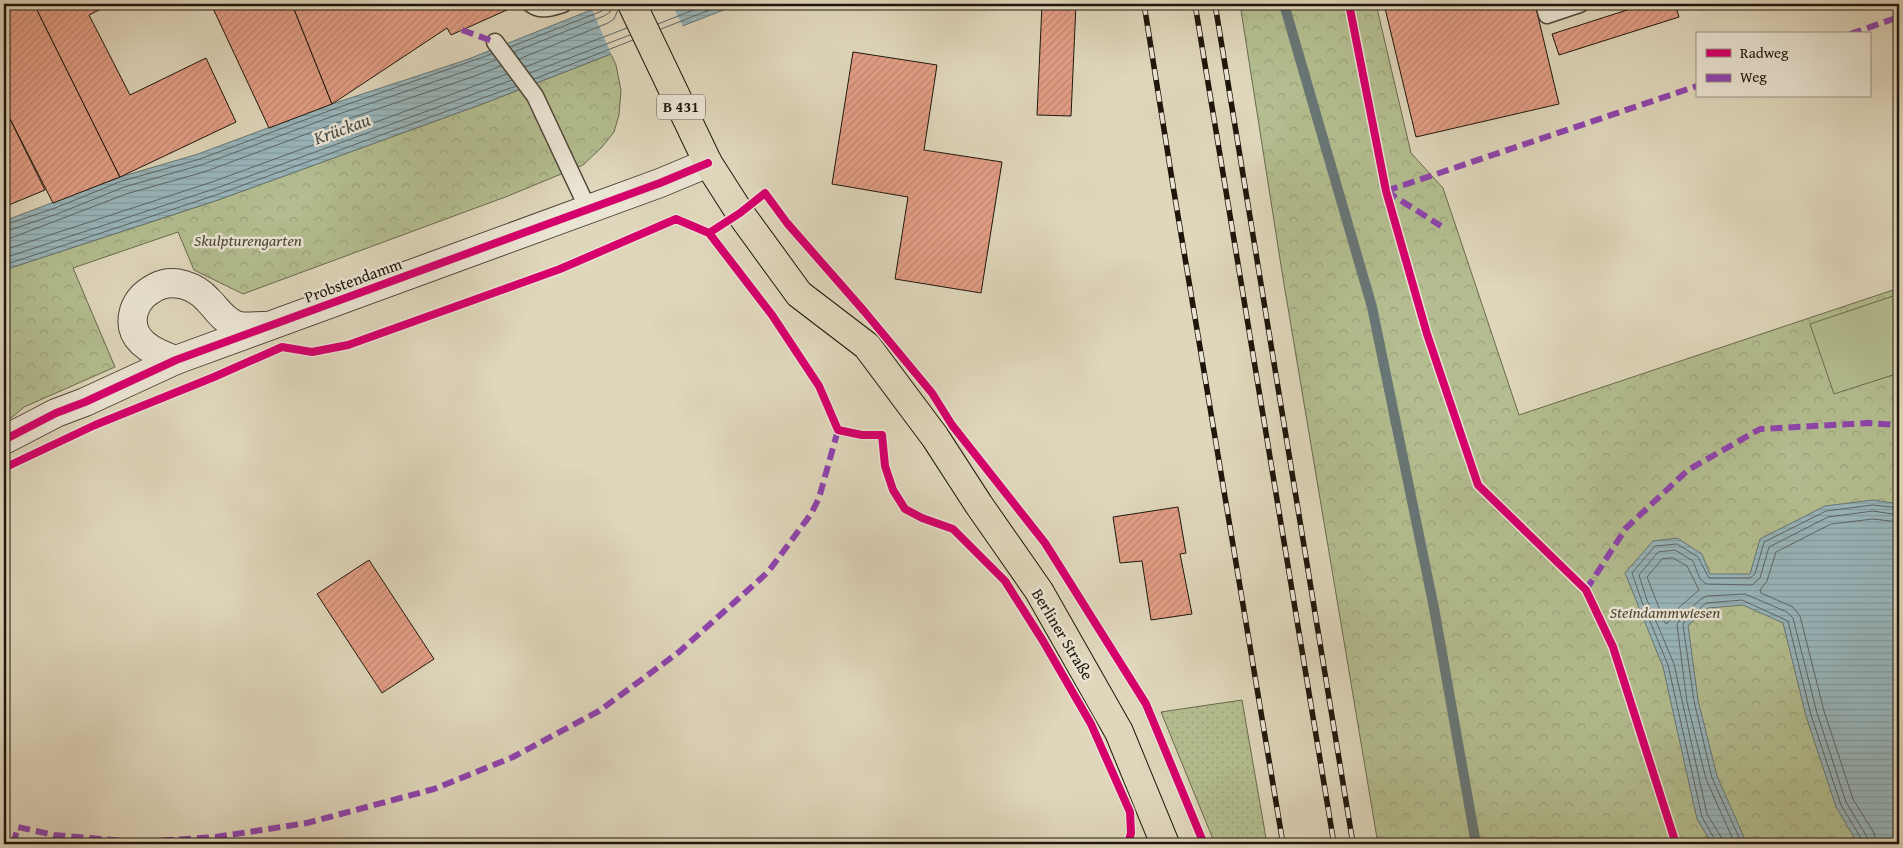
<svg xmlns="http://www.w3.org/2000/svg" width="1903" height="848" viewBox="0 0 1903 848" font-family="'Gentium Book Plus',serif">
<defs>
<pattern id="grass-dots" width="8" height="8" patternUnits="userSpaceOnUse" patternTransform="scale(1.25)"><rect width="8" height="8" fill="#b3bd8f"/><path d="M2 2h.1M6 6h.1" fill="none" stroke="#9aa27a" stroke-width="1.8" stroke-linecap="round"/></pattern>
<pattern id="park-crowns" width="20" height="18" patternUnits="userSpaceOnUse" patternTransform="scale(1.25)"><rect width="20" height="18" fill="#b3bd8f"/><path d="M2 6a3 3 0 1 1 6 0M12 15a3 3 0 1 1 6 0" fill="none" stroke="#9aa27a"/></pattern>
<pattern id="water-rules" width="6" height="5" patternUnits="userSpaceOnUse" patternTransform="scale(1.25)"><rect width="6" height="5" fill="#99b6bc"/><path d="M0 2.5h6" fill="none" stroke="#839ca0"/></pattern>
<pattern id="building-hatch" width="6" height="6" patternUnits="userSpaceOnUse" patternTransform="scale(1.25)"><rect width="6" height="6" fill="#e29e85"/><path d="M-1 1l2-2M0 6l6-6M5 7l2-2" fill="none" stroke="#c18772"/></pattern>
</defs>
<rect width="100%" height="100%" fill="#dfd6bb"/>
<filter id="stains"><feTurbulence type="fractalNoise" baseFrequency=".004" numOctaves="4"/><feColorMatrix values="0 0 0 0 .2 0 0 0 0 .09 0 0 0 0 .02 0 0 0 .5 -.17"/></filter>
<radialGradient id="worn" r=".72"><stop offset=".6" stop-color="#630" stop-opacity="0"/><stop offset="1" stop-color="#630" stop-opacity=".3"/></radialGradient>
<!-- grass -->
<path fill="url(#grass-dots)" stroke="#686a4e" d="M1242,700L1267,844H1215L1161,712Z"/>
<!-- park -->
<g fill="url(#park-crowns)" stroke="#686a4e">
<path d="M1240,4H1376L1411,153L1443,188L1519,415L1899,288V844H1378L1283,278Z"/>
<path d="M611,54L616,65L621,90L619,115L614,132L602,147L583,165L508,196L243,294L194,270L178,232L73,268L115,367L24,407L4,424V270L218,200L485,103Z"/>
</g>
<!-- garden -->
<path fill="#b3bd8f" stroke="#686a4e" d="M1899,294V373L1834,394L1810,324Z"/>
<!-- water -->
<g fill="url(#water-rules)" stroke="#687676">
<path d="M606,4H739L485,103L218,200L4,270V221L120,177L198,154L332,104L466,60Z"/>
<path d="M1873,500L1899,504V844H1858L1836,807L1806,716L1783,623L1743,605L1708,608L1688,625L1698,700L1717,776L1747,844H1712L1697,819L1663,667L1625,573L1653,541L1677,538L1702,554L1710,574H1750L1760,539L1825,506Z"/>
</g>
<!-- pier -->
<path fill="#dfd6bb" d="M599,4H672L684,29L612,56L591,7Z"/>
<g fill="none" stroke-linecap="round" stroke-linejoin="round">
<!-- shore -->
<g stroke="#5c6664" stroke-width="1">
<path d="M658,24L709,4"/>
<path d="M661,29L725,4"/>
<path d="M510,47L602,11L605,8V4"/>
<path d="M514,52L604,16L610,12L612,4"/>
<path d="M519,59L608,23L614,19L618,10"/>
<path d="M525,67L627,28"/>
<path d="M530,73L630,35"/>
<path d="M534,79L633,40"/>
<path d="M4,225L55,208L122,181L200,159L334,109L492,54"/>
<path d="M4,232L57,214L124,187L201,165L336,115L469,70L496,60"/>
<path d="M4,239L11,238L126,194L204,172L339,122L472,77L501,66"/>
<path d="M4,250L212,182L507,74"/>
<path d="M4,258L214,189L512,80"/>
<path d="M4,265L216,195L516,86"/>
<path d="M1673,558L1687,566L1699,590L1675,611L1667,624L1665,623L1647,577L1662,559Z"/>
<path d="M1716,844L1715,840L1702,817L1668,665L1642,602L1632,573L1655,546L1677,544L1698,557L1709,578H1750L1755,574L1764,542L1826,511L1873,505L1899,508"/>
<path d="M1722,844L1721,837L1707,814L1674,664L1647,600L1639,575L1658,552L1675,550L1693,561L1700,579L1706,584L1752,585L1760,578L1769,547L1828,517L1873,511L1899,515"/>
<path d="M1735,844L1706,779L1687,702L1677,625L1681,617L1701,599L1707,596L1745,594L1787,612L1793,618L1817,713L1846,802L1867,837L1869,844"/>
<path d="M1742,844L1712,778L1694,701L1683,625L1685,621L1706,603L1742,600L1788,621L1811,715L1841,805L1862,840V844"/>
<path d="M1876,844L1874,833L1853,799L1824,711L1800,616L1793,607L1761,593L1760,590L1767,581L1776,552L1831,524L1873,519L1899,522"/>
</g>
<!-- stream -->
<path stroke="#687676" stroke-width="10" d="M1284,4L1372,307L1434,608L1476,844"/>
</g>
<!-- building -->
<g fill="url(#building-hatch)" stroke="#1e160c">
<path d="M4,4H34L120,177L53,203L4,107Z"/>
<path d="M34,4H111L89,15L130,95L206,58L236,122L120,177Z"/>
<path d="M211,4H292L332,104L269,128Z"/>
<path d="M292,4H506L509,9L451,35L447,28L332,104Z"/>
<path d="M506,4H520L509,9Z"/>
<path d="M1042,4H1076L1071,116L1037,115Z"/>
<path d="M1384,4H1535L1559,104L1416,137Z"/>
<path d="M1646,4H1675L1679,17L1559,55L1552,34Z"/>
<path d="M1698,4H1722L1701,10Z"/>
<path d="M853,52L937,65L924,150L1002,162L981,293L895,279L908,197L832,184Z"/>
<path d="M4,107L45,190L4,207Z"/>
<path d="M1178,507L1186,553L1180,554L1192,614L1151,620L1142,561L1120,563L1113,517Z"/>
<path d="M369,560L434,659L382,693L317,594Z"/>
</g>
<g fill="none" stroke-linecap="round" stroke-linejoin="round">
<!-- lane casing -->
<g stroke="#4e4638" stroke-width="19">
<g id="lane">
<path d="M531,4C541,12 552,7 563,4"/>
<path d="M1544,4L1547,15L1580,4"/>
<path d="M495,42L535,96L588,209"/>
</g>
</g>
<!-- street casing -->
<g stroke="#4e4638" stroke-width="30">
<g id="street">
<path d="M176,360C154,353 126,340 134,311C138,299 145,293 156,287C173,278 196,286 208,300C217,309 223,320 236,325C244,328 255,326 263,326"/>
<path d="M4,440L56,413L85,402L176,360L660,183L708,163"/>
</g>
</g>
<!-- primary casing -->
<g stroke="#1e160c" stroke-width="30">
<path id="primary" d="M632,4L708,163L740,213L799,294L867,346L935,437L979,505L1039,591L1119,732L1165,844"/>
</g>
<!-- lane -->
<use href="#lane" stroke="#eae4d3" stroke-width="16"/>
<!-- street -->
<use href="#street" stroke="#eae4d3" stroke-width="28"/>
<!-- primary -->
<use href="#primary" stroke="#dfd6bb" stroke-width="28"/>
<!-- rail casing -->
<g stroke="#1e160c" stroke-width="5.5">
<g id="rail">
<path d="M1144,4L1174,192L1283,844"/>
<path d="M1195,4L1334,844"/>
<path d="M1215,4L1353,844"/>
</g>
</g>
<!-- rail -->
<use href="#rail" stroke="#eae4d3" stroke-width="4" stroke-dasharray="11" stroke-linecap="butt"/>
<!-- quiet -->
<g stroke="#8e44ad" stroke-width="6" stroke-dasharray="12 6" stroke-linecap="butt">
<path d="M462,30L495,42"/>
<path d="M1850,34L1899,17"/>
<path d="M1386,191L1697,86"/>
<path d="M1386,191L1441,226"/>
<path d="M1586,590L1626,528L1688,470L1760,429L1868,423L1899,425"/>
<path d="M13,844L18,827L54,835L139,842L216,837L307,823L434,789L513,757L599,711L679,652L768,572L811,514L819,498L838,430"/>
</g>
<!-- cycleway casing -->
<g stroke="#eae4d3" stroke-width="11">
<g id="cycleway">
<path d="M1349,4L1386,191L1427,334L1478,485L1586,590L1613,647L1676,844"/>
<path d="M709,233L740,213L765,193L787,223L864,311L932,393L952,425L1045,543L1146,704L1204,844"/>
<path d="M4,440L56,413L85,402L176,360L660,183L708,163"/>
<path d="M4,468L95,425L214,377L282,347L312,352L348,345L560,269L676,219L709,233L772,315L819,386L838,430L862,435H882L885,466L893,490L905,509L922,518L953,529L1005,581L1043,641L1091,724L1130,812L1131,833L1128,844"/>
</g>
</g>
<!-- cycleway -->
<use href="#cycleway" stroke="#d6006c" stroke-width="8"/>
</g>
<g text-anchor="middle" stroke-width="5" stroke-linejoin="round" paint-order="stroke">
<!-- shield labels -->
<rect fill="#eae4d3" stroke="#5b5448" stroke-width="1" x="657" y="94.5" width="48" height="25" rx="4"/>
<g font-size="15" font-weight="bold" fill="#1e160c">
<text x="681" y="112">B 431</text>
</g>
<!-- park labels -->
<g font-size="16" font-style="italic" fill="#4b4833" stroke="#eae4d3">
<text x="248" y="246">Skulpturengarten</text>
<text x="1665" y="618">Steindammwiesen</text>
</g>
<!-- street labels -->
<g font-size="16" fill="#1e160c" stroke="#eae4d3">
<text transform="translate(353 280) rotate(-20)" y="6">Probstendamm</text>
<text transform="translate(1063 634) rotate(59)" y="6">Berliner Straße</text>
</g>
<!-- water labels -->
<g font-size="18" font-style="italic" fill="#494e4a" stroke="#eae4d3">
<text transform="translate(342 129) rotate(-20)" y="6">Krückau</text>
</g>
</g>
<!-- margin -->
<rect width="1903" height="848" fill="none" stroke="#dfd6bb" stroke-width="20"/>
<rect x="5" y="5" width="1893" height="838" fill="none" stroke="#1e160c" stroke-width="2.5"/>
<rect x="10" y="10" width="1883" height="828" fill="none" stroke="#1e160c"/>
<!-- legend -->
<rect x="1696" y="32" width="175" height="65" fill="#eae4d3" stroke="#989283"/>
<rect x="1706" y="49" width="25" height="8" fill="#d6006c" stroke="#989283"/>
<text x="1740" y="58" font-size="15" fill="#1e160c">Radweg</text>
<rect x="1706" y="74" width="25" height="8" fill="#8e44ad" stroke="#989283"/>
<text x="1740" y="82" font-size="15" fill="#1e160c">Weg</text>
<rect width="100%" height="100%" filter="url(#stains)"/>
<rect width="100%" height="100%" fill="url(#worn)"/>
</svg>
